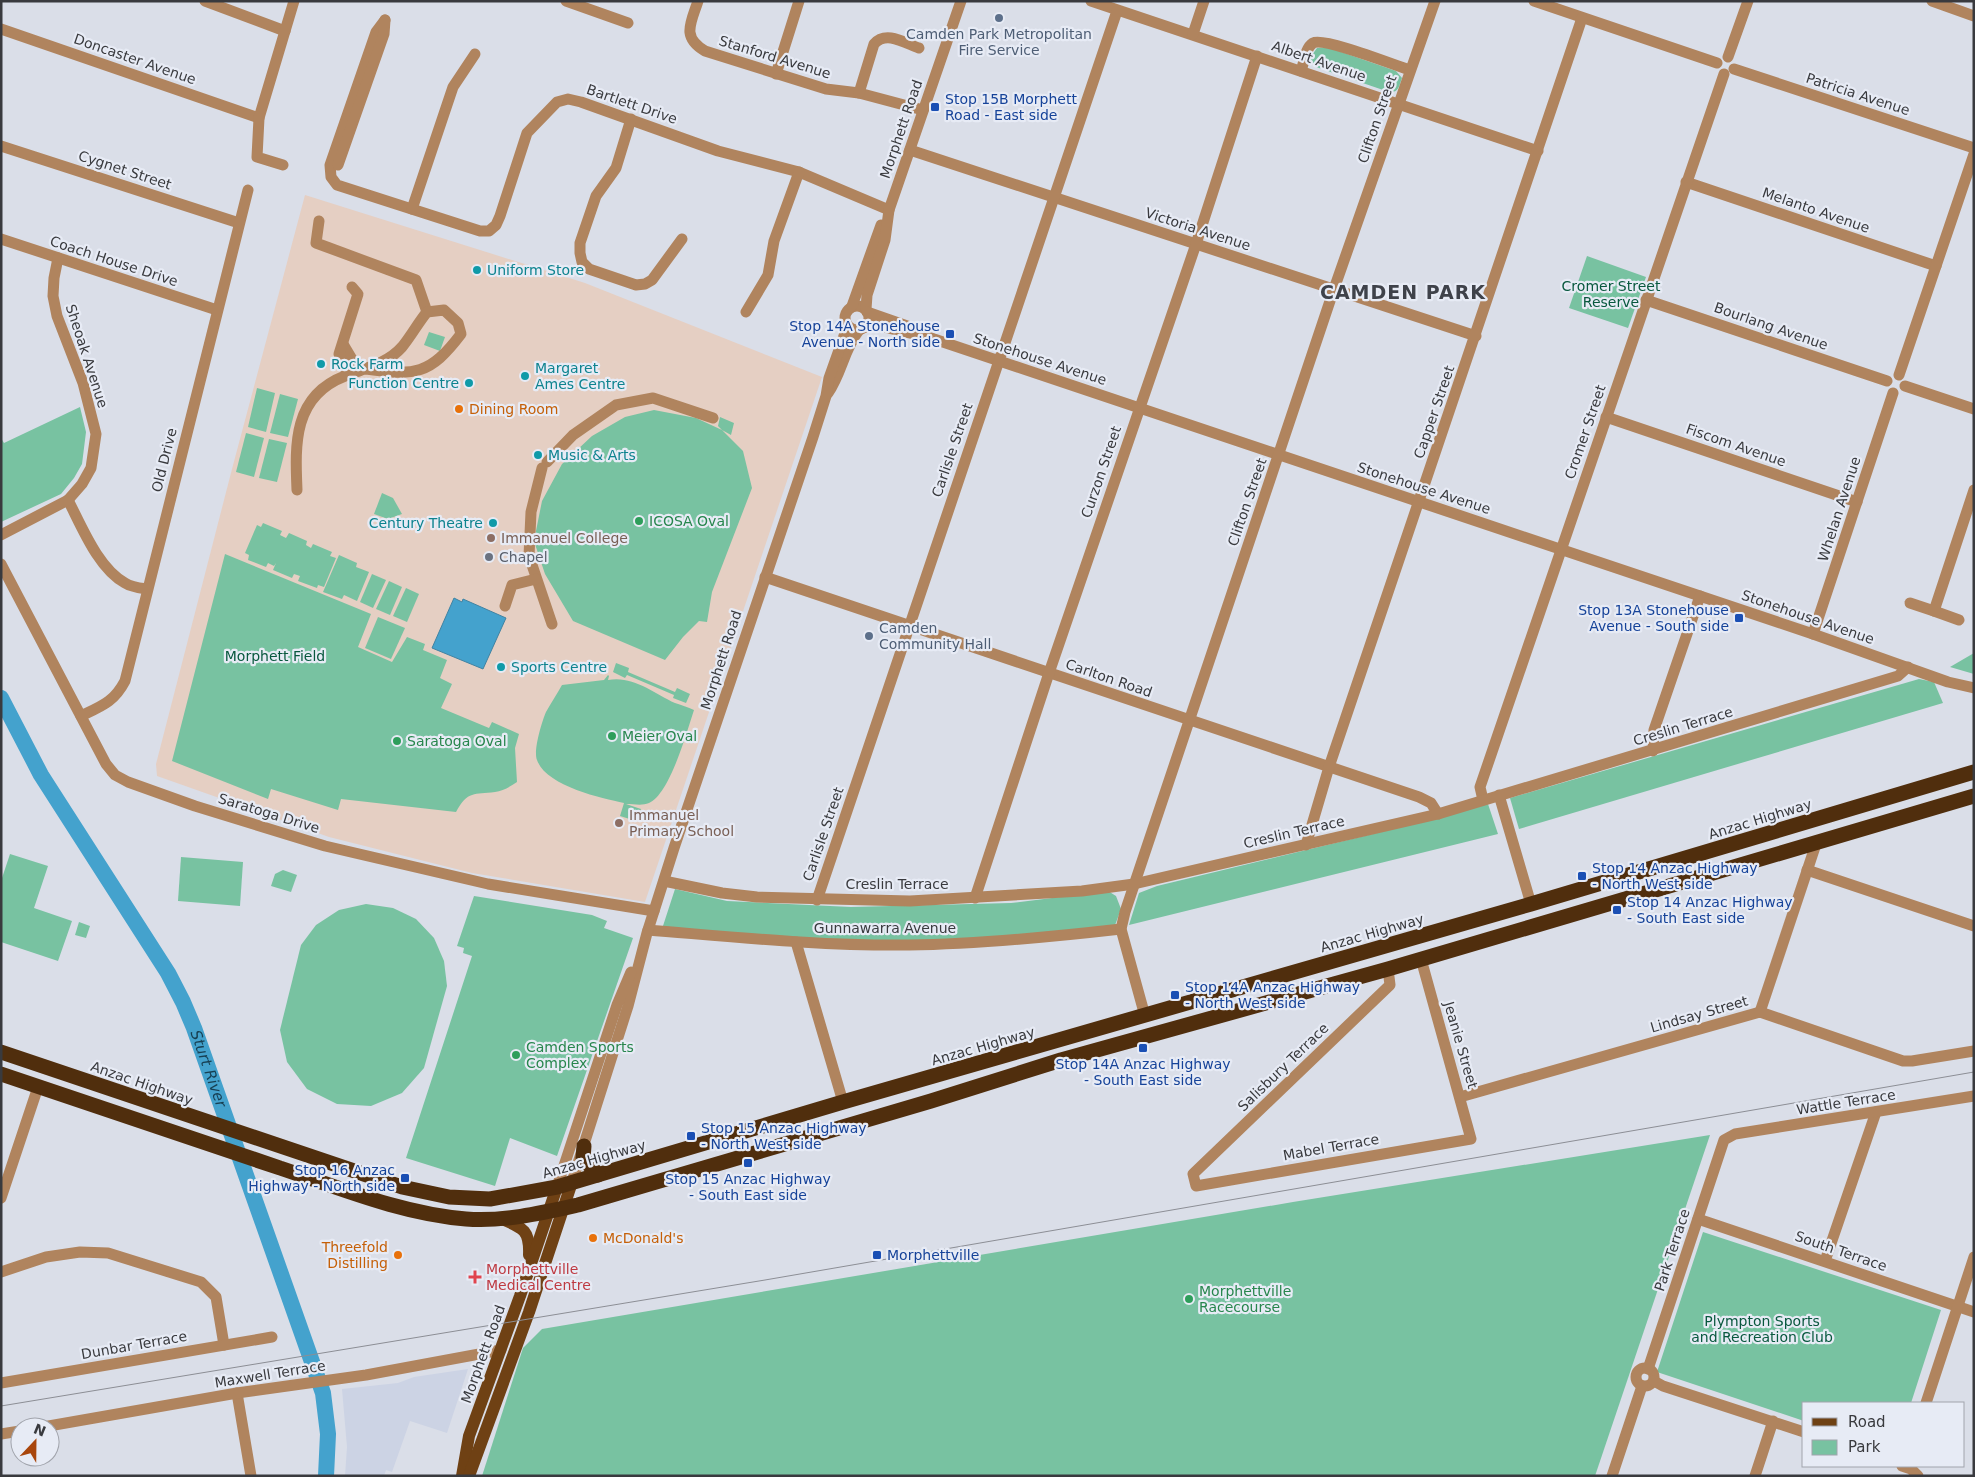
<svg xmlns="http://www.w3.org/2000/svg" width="1975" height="1477" viewBox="0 0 1975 1477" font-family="'DejaVu Sans',sans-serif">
<rect width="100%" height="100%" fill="#dadee8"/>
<!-- built -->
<path fill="#ccd3e4" d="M468,1369L447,1433L410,1421L392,1472L386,1470L384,1476H345L347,1447L342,1389L398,1383L414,1377Z"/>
<!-- education -->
<path fill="#e5cfc3" d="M305,195L585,283L822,377L645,902L472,873L329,837L157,776L156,764L232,469Z"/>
<!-- green -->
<g fill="#78c2a1">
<path d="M1327,47L1396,71L1402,78C1399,86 1399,93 1389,92L1316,67L1311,60L1312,55L1317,48Z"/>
<path d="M1587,256L1646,277L1628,328L1569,308Z"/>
<path d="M429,332L445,337L440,351L424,345Z"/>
<path d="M257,388L275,393L266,432L248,427Z"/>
<path d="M280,394L298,399L288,437L270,433Z"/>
<path d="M80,407L86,432L82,464L74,478L61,494L1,522V438L4,443Z"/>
<path d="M654,410L696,418L722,430L718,426L720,417L734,423L731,435L722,430L743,451L752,488L712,592L707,622L699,621L683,637L665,660L573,621L545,574L534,541L542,501L562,464L592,436L625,417Z"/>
<path d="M246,433L264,438L254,477L236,472Z"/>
<path d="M269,439L287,443L277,482L259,478Z"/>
<path d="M382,493L393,498L402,514L388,519L374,514Z"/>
<path d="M263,523L282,531L280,535L286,538L289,533L307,541L306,545L311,548L313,544L332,552L330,556L336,558L324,587L318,585L317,588L298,581L300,576L294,574L292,578L273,570L276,563L274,566L268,563L266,567L248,560L249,555L245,553L257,525L261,527Z"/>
<path d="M225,554L371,614L358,647L392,662L407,637L425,644L423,650L447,660L440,678L452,684L441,708L489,728L492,722L519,734L515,748L517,782C511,786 503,791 495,792C474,795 468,790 456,812L341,799L338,810L271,789L268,799L172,761Z"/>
<path d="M339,555L357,563L356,567L369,572L357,601L344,595L342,599L323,592Z"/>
<path d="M372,574L386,580L373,608L360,602Z"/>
<path d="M389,581L402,587L390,615L376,609Z"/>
<path d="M406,588L419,594L407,622L393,616Z"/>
<path d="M378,617L405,628L391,659L365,648Z"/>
<path d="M1974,653V674L1950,667Z"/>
<path d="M616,663L629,668L628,672L675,692L677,688L690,694L686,703L673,698L674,695L627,675L625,678L613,672Z"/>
<path d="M608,675L609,676L608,680C632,675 654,693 675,703C681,705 688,707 694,710C687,731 670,794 649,803C642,806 634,804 626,804L641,809L636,821L620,816L624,803C601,798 546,786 537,760C533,751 542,721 546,712C551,703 557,694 562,685L604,680Z"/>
<path d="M1919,679L1934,682L1943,703L1519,829L1510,798Z"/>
<path d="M1488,804L1498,834L1129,925L1139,893L1157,886L1443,817Z"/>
<path d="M10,854L48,866L34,908L72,921L58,961L1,942V881Z"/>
<path d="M181,857L243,862L240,906L178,901Z"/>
<path d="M283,870L297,875L291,892L271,886L275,874Z"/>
<path d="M675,889L727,901L851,907L1011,903L1108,891L1116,896L1121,909L1114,928L930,943L796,939L662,929Z"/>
<path d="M474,896L592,915L607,921L604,928L633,938L557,1156L510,1138L495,1186L406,1158L472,956L463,953L464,948L457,946Z"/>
<path d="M366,904L393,908L416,919L434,938L444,961L447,986L424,1068L402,1093L371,1106L337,1104L307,1089L287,1062L280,1030L301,945L316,925L339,910Z"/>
<path d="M79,922L90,926L86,938L75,935Z"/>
<path d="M1710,1135L1595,1476H482L523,1348L542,1329L1293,1202Z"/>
<path d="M1703,1232L1941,1310L1911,1403H1804V1421L1657,1372Z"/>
</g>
<!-- water -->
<path fill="#44a2cd" stroke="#4183a2" d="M454,598L462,602L463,599L506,618L483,669L432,648Z"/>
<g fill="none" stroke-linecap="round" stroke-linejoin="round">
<!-- river -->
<path stroke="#44a2cd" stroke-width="16" id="s1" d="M1,698L41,775L168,973L183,1002L194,1028L323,1393L328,1434L326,1476"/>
<!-- minor -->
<g stroke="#b0845e" stroke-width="11">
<path d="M205,1L285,31"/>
<path d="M566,1L628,23"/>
<path d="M698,1C691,23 681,37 705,51L826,89L859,93L923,110"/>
<path d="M1091,1L1538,151"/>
<path d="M1534,1L1717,63"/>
<path d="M1932,1L1974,16"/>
<path d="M385,20L376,32L330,165L331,177L337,185L480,231H489L496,225L500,216L527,133L557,102L568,99L581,102L718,151L799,172L889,210"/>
<path d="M1,29L259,118"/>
<path d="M1193,34L1204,1"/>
<path d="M1728,57L1748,1"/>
<path d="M1734,69L1974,148"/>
<path d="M1301,71C1304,63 1305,48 1313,43C1324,37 1394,65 1410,70"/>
<path d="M776,74L799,1"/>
<path d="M859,93L874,44C886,30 905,43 919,48"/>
<path d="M631,119L616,168L596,196L580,243V253L582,262L589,269L636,285L645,284L652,280L682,239"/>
<path d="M1,146L239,223"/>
<path d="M910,150L1476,336"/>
<path d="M283,165L257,157L259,118L294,1"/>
<path d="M338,165L384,34L385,20"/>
<path d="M1686,182L1936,266"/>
<path d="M412,209L453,87L475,54"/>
<path d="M319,221L316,243L416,280L427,312"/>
<path d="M1,239L217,310"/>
<path d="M1646,300L1887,381"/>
<circle cx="857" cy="318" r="12"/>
<path d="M852,306L881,225"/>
<path d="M866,309L867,295L885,240L889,210L961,1"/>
<path d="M746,312L768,275L774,241L799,172"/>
<path d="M867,312L910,327"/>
<path d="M865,327L875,325L931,338L1813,634L1948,682L1974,688"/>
<path d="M343,344L359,371"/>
<path d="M348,375L339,354L358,294L352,287"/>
<path d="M1899,375L1974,154"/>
<path d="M1905,386L1974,409"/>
<path d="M828,393C842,373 844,349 859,330"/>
<path d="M1606,417L1857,502"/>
<path d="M547,462L573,435L616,405L653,398L713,418"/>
<path d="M542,468L531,512L529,556L552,624"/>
<path d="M297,490C295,444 293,396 345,376C365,368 387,364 402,347C411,336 418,323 427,312L444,310L458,323L461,334C430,375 415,376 366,369"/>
<path d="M68,500C82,527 98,568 125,583C131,587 140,588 147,589"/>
<path d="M1,535L68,500L82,484L91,468L96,434L83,383L57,316L53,296L54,278L58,258"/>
<path d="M1,564L106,764L115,775L128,782L195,806L325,846L488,884L654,911"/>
<path d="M765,577L1419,797L1431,803L1438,814"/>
<path d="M1910,603L1934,611"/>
<path d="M505,606L512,585L536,579"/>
<path d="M1959,620L1934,611L1974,490"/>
<path d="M1813,634L1893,393"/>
<path d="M81,716C102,706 114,702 125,681L248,190"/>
<path d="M1653,751L1654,730L1700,596"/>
<path d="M1499,795L1531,904"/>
<path d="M1483,800L1480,787L1724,74"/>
<path d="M1306,845L1329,767L1582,18"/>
<path d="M1807,870L1974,926"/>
<path d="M664,881L722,893L757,897L910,901L1082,891L1134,884L1438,814L1898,676L1908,667"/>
<path d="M975,898L1049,673L1196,244L1257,56"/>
<path d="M817,900L1117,11"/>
<path d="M648,930C735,937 822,946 909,945C980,944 1051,937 1121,929"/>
<path d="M796,942L843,1102"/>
<path d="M1388,969L1390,985L1193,1174L1196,1186L1471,1139L1421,959"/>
<path d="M1760,1012L1816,844"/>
<path d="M1145,1016L1121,929L1125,912L1334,289L1435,1"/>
<path d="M1460,1097L1760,1012L1903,1061H1912L1974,1051"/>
<path d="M572,1182L628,1006L647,933L674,848L813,437L826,396L829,378L845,333V322"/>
<path d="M557,1187L617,1005L631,972"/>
<path d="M1,1198L38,1087"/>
<path d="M1698,1219L1974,1312"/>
<path d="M1825,1261L1876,1112"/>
<path d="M1,1272L46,1257L80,1252L108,1253L201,1282L216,1297L224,1345"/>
<circle cx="1645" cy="1377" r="9"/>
<path d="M1648,1369L1724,1140L1735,1134L1974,1096"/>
<path d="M1654,1381L1663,1386L1804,1432"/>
<path d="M1,1383L272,1337"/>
<path d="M237,1393L251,1476"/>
<path d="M1926,1403L1974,1257"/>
<path d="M43,1427L237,1393L366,1375L501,1350"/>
<path d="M1,1434L20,1431"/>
<path d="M1902,1466L1911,1469L1918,1476"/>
<path d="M1612,1476L1642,1386"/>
<path d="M1755,1476L1773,1421"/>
</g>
<!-- major -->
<g stroke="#6f4114" stroke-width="12">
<path d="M502,1219C524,1228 530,1231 529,1255"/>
<path d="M462,1476L469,1436L520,1296L557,1187"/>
<path d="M469,1476L529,1312L572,1182"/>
</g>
<!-- highway -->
<g stroke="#502e0d" stroke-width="15">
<path d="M1,1052L402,1187L449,1197L490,1199L557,1187L843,1102L1531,904L1974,772"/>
<path d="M1,1074C94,1106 187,1137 280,1168C340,1188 402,1214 466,1219C503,1222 542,1213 578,1205L931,1101L1061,1060L1388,969L1974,796"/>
<path d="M584,1146L583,1158L598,1175"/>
</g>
<!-- tram -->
<path stroke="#8c8e95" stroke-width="1" d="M1,1406L765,1280L1974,1072"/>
</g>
<!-- markers -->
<g fill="#5c6f8a" stroke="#e7ebf5" stroke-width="2">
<circle cx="999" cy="18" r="5"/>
<circle cx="869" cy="636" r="5"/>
</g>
<g fill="#1a4fb4" stroke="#e7ebf5" stroke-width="2">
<rect x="930" y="102" width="10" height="10" rx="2.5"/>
<rect x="945" y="329" width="10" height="10" rx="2.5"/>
<rect x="1734" y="613" width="10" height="10" rx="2.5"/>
<rect x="1577" y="871" width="10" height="10" rx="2.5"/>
<rect x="1612" y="905" width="10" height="10" rx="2.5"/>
<rect x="1170" y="990" width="10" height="10" rx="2.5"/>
<rect x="1138" y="1043" width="10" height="10" rx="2.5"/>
<rect x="686" y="1131" width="10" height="10" rx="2.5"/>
<rect x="743" y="1158" width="10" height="10" rx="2.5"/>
<rect x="400" y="1173" width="10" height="10" rx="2.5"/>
<rect x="872" y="1250" width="10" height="10" rx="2.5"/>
</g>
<g fill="#0f9aa8" stroke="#e7ebf5" stroke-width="2">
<circle cx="477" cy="270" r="5"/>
<circle cx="321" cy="364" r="5"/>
<circle cx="525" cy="376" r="5"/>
<circle cx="469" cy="383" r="5"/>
<circle cx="538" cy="455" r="5"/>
<circle cx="493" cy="523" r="5"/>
<circle cx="501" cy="667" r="5"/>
</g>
<g fill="#e8710a" stroke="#e7ebf5" stroke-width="2">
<circle cx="459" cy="409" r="5"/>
<circle cx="593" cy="1238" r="5"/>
<circle cx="398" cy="1255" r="5"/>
</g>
<g fill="#2e9e5b" stroke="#e7ebf5" stroke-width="2">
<circle cx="639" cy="521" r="5"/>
<circle cx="612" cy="736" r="5"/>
<circle cx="397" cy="741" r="5"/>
<circle cx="516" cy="1055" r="5"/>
<circle cx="1189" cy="1299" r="5"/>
</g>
<g fill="#8d6e63" stroke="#e7ebf5" stroke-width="2">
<circle cx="491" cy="538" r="5"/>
<circle cx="619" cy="823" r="5"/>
</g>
<circle fill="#6b7280" stroke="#e7ebf5" stroke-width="2" cx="489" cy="557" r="5"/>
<path fill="#e0444e" stroke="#e7ebf5" stroke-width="2" d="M472.5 1269.5h5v5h5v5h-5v5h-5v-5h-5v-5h5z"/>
<g text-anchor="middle" stroke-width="4.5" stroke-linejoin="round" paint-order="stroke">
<!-- service labels -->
<g font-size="14" fill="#4e5e75" stroke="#e7ebf5">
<text x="999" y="39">Camden Park Metropolitan<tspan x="999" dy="16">Fire Service</tspan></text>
<text x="879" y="633" text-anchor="start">Camden<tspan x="879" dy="16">Community Hall</tspan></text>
</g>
<!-- street labels -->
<g font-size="14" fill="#393a3e" stroke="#e7ebf5">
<text transform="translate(775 57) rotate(17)" y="5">Stanford Avenue</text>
<text transform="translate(135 59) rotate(19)" y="5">Doncaster Avenue</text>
<text transform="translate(1319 61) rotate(19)" y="5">Albert Avenue</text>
<text transform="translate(1858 94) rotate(18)" y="5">Patricia Avenue</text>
<text transform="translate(632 104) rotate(19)" y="5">Bartlett Drive</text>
<text transform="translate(1377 119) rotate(-71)" y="5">Clifton Street</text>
<text transform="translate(901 129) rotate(-71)" y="5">Morphett Road</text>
<text transform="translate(125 170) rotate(18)" y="5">Cygnet Street</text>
<text transform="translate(1816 210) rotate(19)" y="5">Melanto Avenue</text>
<text transform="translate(1198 229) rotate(18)" y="5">Victoria Avenue</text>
<text transform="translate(114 261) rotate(18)" y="5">Coach House Drive</text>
<text transform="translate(1771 326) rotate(19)" y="5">Bourlang Avenue</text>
<text transform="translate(87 356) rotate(72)" y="5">Sheoak Avenue</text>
<text transform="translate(1040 359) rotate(18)" y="5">Stonehouse Avenue</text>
<text transform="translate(1434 412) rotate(-71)" y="5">Capper Street</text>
<text transform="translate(1585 432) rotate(-71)" y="5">Cromer Street</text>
<text transform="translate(1736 445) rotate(19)" y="5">Fiscom Avenue</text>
<text transform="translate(952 450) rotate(-71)" y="5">Carlisle Street</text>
<text transform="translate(164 460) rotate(-76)" y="5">Old Drive</text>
<text transform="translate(1101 472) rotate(-71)" y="5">Curzon Street</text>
<text transform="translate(1424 488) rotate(18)" y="5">Stonehouse Avenue</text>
<text transform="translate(1247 502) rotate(-71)" y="5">Clifton Street</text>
<text transform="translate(1839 509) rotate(-72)" y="5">Whelan Avenue</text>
<text transform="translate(1808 617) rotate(19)" y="5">Stonehouse Avenue</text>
<text transform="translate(721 660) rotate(-72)" y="5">Morphett Road</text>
<text transform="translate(1109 678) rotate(19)" y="5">Carlton Road</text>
<text transform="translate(1683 726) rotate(-17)" y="5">Creslin Terrace</text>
<text transform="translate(269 813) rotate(17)" y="5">Saratoga Drive</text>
<text transform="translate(1760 819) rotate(-17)" y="5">Anzac Highway</text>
<text transform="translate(1294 832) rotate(-13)" y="5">Creslin Terrace</text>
<text transform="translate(823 834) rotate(-71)" y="5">Carlisle Street</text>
<text x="897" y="889">Creslin Terrace</text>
<text x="885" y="933">Gunnawarra Avenue</text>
<text transform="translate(1372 933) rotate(-16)" y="5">Anzac Highway</text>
<text transform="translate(1699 1014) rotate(-16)" y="5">Lindsay Street</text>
<text transform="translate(1461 1045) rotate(74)" y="5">Jeanie Street</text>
<text transform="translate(983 1046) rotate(-16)" y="5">Anzac Highway</text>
<text transform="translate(1283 1067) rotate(-44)" y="5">Salisbury Terrace</text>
<text transform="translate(142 1083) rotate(19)" y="5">Anzac Highway</text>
<text transform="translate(1846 1102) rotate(-9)" y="5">Wattle Terrace</text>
<text transform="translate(1331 1147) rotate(-10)" y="5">Mabel Terrace</text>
<text transform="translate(594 1159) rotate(-16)" y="5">Anzac Highway</text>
<text transform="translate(1672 1250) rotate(-72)" y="5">Park Terrace</text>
<text transform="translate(1841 1251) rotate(19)" y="5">South Terrace</text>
<text transform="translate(134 1345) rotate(-10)" y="5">Dunbar Terrace</text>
<text transform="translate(483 1354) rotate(-70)" y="5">Morphett Road</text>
<text transform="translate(270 1374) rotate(-9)" y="5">Maxwell Terrace</text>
</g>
<!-- transit labels -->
<g font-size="14" fill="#164399" stroke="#e7ebf5" text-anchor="start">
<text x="945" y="104">Stop 15B Morphett<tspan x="945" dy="16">Road - East side</tspan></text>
<text x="940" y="331" text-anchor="end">Stop 14A Stonehouse<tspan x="940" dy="16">Avenue - North side</tspan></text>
<text x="1729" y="615" text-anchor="end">Stop 13A Stonehouse<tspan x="1729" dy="16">Avenue - South side</tspan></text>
<text x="1592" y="873">Stop 14 Anzac Highway<tspan x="1592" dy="16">- North West side</tspan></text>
<text x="1627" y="907">Stop 14 Anzac Highway<tspan x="1627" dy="16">- South East side</tspan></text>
<text x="1185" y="992">Stop 14A Anzac Highway<tspan x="1185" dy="16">- North West side</tspan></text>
<text x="1143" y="1069" text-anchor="middle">Stop 14A Anzac Highway<tspan x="1143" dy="16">- South East side</tspan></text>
<text x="701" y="1133">Stop 15 Anzac Highway<tspan x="701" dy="16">- North West side</tspan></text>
<text x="395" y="1175" text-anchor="end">Stop 16 Anzac<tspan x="395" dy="16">Highway - North side</tspan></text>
<text x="748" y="1184" text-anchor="middle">Stop 15 Anzac Highway<tspan x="748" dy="16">- South East side</tspan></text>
<text x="887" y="1260">Morphettville</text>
</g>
<!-- culture labels -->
<g font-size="14" fill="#0d838f" stroke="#e7ebf5" text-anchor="start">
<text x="487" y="275">Uniform Store</text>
<text x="331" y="369">Rock Farm</text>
<text x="535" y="373">Margaret<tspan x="535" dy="16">Ames Centre</tspan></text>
<text x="459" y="388" text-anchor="end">Function Centre</text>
<text x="548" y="460">Music &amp; Arts</text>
<text x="483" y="528" text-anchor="end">Century Theatre</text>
<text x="511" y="672">Sports Centre</text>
</g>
<!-- park labels -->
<g font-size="14" fill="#08583e" stroke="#e7ebf5">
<text x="1611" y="291">Cromer Street<tspan x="1611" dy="16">Reserve</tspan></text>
<text x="275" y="661">Morphett Field</text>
<text x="1762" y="1326">Plympton Sports<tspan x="1762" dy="16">and Recreation Club</tspan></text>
</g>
<!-- food labels -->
<g font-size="14" fill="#c56008" stroke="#e7ebf5" text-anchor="start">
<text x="469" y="414">Dining Room</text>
<text x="603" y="1243">McDonald's</text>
<text x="388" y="1252" text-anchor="end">Threefold<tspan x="388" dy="16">Distilling</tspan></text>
</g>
<!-- leisure labels -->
<g font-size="14" fill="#27864d" stroke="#e7ebf5" text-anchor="start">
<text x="649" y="526">ICOSA Oval</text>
<text x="622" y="741">Meier Oval</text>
<text x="407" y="746">Saratoga Oval</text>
<text x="526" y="1052">Camden Sports<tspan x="526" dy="16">Complex</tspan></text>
<text x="1199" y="1296">Morphettville<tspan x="1199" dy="16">Racecourse</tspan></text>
</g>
<!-- education labels -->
<g font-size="14" fill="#785e54" stroke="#e7ebf5" text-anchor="start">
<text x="501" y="543">Immanuel College</text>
<text x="629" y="820">Immanuel<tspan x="629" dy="16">Primary School</tspan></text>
</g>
<!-- worship labels -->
<g font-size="14" fill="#5b616d" stroke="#e7ebf5" text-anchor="start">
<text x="499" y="562">Chapel</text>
</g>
<!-- health labels -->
<g font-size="14" fill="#be3a42" stroke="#e7ebf5" text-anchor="start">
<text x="486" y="1274">Morphettville<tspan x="486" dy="16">Medical Centre</tspan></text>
</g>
<!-- water labels -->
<g font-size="15" font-style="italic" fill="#173f52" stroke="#e7ebf5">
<text dy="5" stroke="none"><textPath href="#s1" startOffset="426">Sturt River</textPath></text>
</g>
<!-- district labels -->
<g font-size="19" font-weight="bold" letter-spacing="1" fill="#3f424a" stroke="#e7ebf5">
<text x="1403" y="299">CAMDEN PARK</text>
</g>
</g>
<!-- border -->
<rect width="1975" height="1477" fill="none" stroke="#393a3e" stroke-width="5"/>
<!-- legend -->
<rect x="1802" y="1402" width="162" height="65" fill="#e7ebf5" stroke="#a1a4ac"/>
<rect x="1812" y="1418" width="25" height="8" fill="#6f4114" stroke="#a1a4ac"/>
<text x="1848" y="1427" font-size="15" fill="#393a3e">Road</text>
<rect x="1812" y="1440" width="25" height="15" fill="#78c2a1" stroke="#a1a4ac"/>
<text x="1848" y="1452" font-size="15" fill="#393a3e">Park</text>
<!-- north arrow -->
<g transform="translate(35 1442) rotate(22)"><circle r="24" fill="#e7ebf5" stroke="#a1a4ac"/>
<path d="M0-4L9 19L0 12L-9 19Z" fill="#a9460c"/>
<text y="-8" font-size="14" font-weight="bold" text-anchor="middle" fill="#393a3e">N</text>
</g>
</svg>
